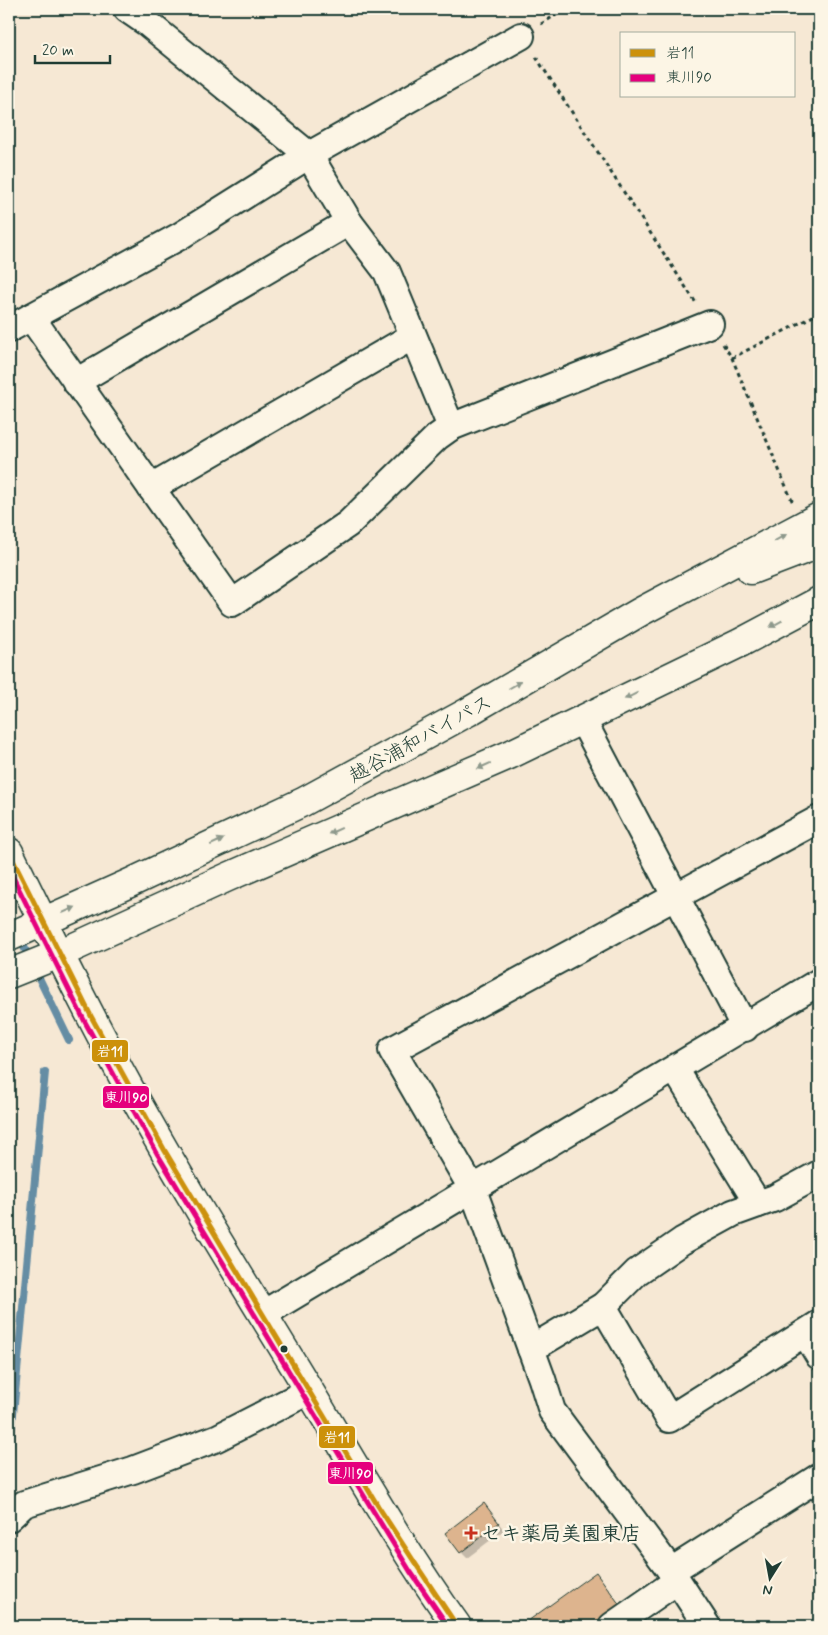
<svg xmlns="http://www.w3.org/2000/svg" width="828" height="1635" viewBox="0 0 828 1635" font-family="Mynerve,'Klee One',sans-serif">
<rect width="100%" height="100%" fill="#f6e8d4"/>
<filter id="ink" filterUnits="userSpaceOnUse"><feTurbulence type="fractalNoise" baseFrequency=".02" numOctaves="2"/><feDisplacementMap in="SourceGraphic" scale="10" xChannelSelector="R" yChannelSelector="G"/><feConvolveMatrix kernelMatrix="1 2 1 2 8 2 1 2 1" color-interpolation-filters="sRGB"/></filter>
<g filter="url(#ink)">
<!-- shadow -->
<g fill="#0003">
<path d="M490,1511L504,1530L467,1558L461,1552Z"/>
<path d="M596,1574L630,1618L618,1626H523Z"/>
</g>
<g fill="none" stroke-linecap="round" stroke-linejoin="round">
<!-- stream -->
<g stroke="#658da4" stroke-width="8">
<path d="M9,916L69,1040"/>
<path d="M9,1457L45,1072"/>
</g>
</g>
<!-- building -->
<g fill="#ddb48e" stroke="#1f3d34">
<path d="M484,1503L499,1523L460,1553L445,1533Z"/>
<path d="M596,1572L625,1612L604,1626H521Z"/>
</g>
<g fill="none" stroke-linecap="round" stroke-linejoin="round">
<!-- minor casing -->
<g stroke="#1f3d34" stroke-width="30">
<g id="minor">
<path d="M127,9L146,22L309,155L349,222L387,272L451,427"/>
<path d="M31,317L232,603L348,524L437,437L451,427L710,324"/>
<path d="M9,329L180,236L309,155L521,36"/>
<path d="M76,382L349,222"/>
<path d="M151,488L413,336"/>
<path d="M582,719L745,1028"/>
<path d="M675,1069L758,1204"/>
<path d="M603,1306L669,1419L819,1324"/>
<path d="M263,1314L819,982"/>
<path d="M805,1333L819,1356"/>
<path d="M531,1349L603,1306L637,1272L682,1241L733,1213L775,1198L819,1174"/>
<path d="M9,1518L24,1504L133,1470L217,1438L309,1391"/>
<path d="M671,1571L819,1477"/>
<path d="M612,1626L677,1581"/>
<path d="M707,1626L671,1571L552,1411L542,1379L473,1190L392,1050L819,819"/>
</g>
</g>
<!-- major casing -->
<g stroke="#1f3d34" stroke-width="31">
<path id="major" d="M9,852C45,926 81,1000 121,1073C178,1178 242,1280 304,1382C354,1464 401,1548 457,1626"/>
</g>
<!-- highway casing -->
<g stroke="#1f3d34" stroke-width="31">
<g id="highway">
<path d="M751,570L819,544"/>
<path d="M9,937L132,882L303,802L468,712L640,612L819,517"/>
<path d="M9,974L59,954L228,877L509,755L740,643L819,601"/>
</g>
</g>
<!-- path -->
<g stroke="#1f3d34" stroke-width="3" stroke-dasharray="4 4" stroke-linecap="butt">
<path d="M541,24L566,9"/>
<path d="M536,57L696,303"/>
<path d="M723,344L732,358L793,503"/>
<path d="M732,358L819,313"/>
</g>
<!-- minor -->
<use href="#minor" stroke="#fcf5e5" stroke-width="26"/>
<!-- major -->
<use href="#major" stroke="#fcf5e5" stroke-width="28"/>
<!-- highway -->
<use href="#highway" stroke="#fcf5e5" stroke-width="28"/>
<!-- bus-1 casing -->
<g stroke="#fcf5e5" stroke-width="9">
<path id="bus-1" d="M9,852L92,1018L165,1151L378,1506L417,1566L457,1626"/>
</g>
<!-- bus-2 casing -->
<g stroke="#fcf5e5" stroke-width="9">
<path id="bus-2" d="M9,869L85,1022L158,1155L372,1509L410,1571L448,1626"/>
</g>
<!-- bus-1 -->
<use href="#bus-1" stroke="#cc910a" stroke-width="5"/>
<!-- bus-2 -->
<use href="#bus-2" stroke="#e5007d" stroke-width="5"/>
</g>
<!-- one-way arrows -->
<defs><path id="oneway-solid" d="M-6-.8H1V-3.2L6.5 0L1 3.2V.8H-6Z" transform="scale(1.25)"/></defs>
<g fill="#8e998c">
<use href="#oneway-solid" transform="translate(780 538) rotate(-29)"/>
<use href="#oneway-solid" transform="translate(776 624) rotate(152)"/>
<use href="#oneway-solid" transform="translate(515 685) rotate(-30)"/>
<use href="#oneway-solid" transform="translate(631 696) rotate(154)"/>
<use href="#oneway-solid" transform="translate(484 766) rotate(156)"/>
<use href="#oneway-solid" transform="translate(335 831) rotate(156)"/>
<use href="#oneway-solid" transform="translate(217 842) rotate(-25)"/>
<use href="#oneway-solid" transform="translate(69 910) rotate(-24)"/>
</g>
</g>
<!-- markers -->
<circle fill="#1f3d34" stroke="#fcf5e5" stroke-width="2" cx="284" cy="1349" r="4.5"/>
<path fill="#c8321e" stroke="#fcf5e5" stroke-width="2" d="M468.5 1525.5h5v5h5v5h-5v5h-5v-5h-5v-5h5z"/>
<g text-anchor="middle" stroke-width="5" stroke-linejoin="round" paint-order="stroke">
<!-- street labels -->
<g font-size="20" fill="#1f3d34" stroke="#fcf5e5">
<text transform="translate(420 738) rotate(-29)" y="7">越谷浦和バイパス</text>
</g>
<!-- poi labels -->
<g font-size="20" font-weight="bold" fill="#1f3d34" stroke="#fcf5e5" text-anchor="start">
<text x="481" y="1540">セキ薬局美園東店</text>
</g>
</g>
<g stroke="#fcf5e5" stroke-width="2">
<rect x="91" y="1039" width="38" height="24" rx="5" fill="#cc910a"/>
<rect x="102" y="1085" width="48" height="24" rx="5" fill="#e5007d"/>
<rect x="318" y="1425" width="38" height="24" rx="5" fill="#cc910a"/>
<rect x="327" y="1461" width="47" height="24" rx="5" fill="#e5007d"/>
</g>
<g font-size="14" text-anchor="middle" font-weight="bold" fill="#fff">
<text x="110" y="1056">岩11</text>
<text x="126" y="1102">東川90</text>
<text x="337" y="1442">岩11</text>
<text x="350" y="1478">東川90</text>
</g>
<!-- margin -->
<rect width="828" height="1635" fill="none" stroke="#fcf5e5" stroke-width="30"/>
<rect x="15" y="15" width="798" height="1605" fill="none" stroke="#1f3d34" stroke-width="2" filter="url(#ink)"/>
<!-- legend -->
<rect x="620" y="32" width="175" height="65" fill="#fcf5e5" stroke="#a4ab9e"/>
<rect x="630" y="49" width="25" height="8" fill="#cc910a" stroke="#a4ab9e"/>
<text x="666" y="58" font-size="15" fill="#1f3d34">岩11</text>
<rect x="630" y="74" width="25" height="8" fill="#e5007d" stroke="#a4ab9e"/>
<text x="666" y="82" font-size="15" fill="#1f3d34">東川90</text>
<!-- north arrow -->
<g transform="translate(770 1578) rotate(191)" stroke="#fcf5e5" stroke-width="4" paint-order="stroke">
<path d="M0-4L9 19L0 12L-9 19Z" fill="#1f3d34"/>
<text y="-8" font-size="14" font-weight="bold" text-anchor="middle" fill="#1f3d34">N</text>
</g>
<!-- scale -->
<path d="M35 55v8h75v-8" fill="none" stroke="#1f3d34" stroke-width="2.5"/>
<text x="42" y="55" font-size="15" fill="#1f3d34" stroke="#fcf5e5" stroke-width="4" paint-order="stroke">20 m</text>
</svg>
